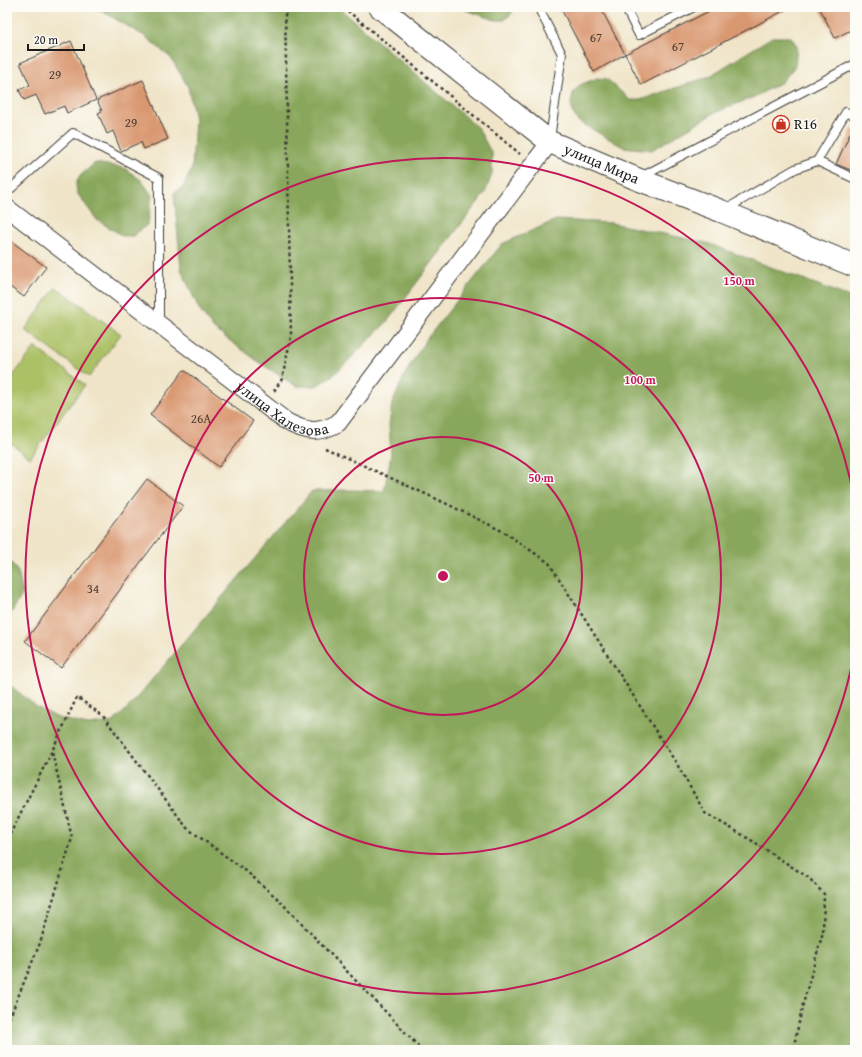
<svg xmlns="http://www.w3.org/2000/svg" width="862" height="1057" viewBox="0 0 862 1057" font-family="'Gentium Book Plus',serif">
<rect width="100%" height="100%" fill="#fdfcf7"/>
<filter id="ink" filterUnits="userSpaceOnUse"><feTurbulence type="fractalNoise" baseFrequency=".025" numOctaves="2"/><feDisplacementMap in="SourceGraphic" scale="8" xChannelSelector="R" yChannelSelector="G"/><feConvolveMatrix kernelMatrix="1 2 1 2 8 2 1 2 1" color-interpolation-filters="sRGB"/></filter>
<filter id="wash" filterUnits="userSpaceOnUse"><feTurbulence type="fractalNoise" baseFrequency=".012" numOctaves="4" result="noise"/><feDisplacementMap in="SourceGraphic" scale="16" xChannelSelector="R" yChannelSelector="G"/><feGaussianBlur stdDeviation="0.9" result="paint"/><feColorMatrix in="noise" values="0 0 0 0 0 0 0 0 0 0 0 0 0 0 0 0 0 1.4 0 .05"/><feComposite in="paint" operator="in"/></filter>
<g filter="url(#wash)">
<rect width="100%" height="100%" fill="#f0e5c9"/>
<!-- green -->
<g fill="#acc166" stroke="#646e41">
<path d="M56,287L121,334L89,377L25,330Z"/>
<path d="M35,347L85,385L30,458L7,440V384Z"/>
</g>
<!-- forest -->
<g fill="#89a75b" stroke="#52623c">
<path d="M95,7H338L478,128L492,154V174L485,193L386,323L335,374L316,386H296L263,365L214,329L200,311L181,269L174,193L183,187L192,169L195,119L188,87L171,58L146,37Z"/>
<path d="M462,7H513L512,13L505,20H495L466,10Z"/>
<path d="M772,37H791L797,46L795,66L782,82L754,97L714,113L652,150L623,147L578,121L572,112L571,103L573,93L580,85L597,78L607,79L630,100H640L710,76Z"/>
<path d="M95,163L124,168L141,180L152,195L148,224L133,236H123L97,220L77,193L76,184L80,176Z"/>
<path d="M556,220L611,223L707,243L855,299V1050H7V683L37,707L58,718L88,725L113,722L128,708L312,491L347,490L384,491L391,455L389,425L392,404L406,372L425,341L502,244Z"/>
<path d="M7,557L18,572L23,593L7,620Z"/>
</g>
<g id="blocks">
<!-- building -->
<g fill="#d9976f">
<path d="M560,7H600L625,54L717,7H791L641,85L625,54L594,72Z"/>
<path d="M819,7H855V28L835,38Z"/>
<path d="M71,41L96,100L67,113L64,106L45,114L36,95L24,100L19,90L30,85L20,63Z"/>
<path d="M143,80L168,139L144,149L141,142L121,151L113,131L107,134L98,113L102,111L97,100Z"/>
<path d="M852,129L855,130V172L836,164Z"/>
<path d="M7,238L46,267L24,297L7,285Z"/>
<path d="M184,370L253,421L219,467L150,415Z"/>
<path d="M147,479L183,506L61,668L25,641Z"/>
</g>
</g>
</g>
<g filter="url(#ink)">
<use href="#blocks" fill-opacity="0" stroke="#3c3a36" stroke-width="1"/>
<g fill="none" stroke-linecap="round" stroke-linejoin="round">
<!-- service casing -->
<g stroke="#3c3a36" stroke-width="10">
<g id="service">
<path d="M538,7L562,54L550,139"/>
<path d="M625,7L639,35L694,7"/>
<path d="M817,161L846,112L855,116"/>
<path d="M641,177L855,64"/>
<path d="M7,192L73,133L159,178V323"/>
<path d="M726,209L795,169L817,161L855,179"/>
</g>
</g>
<!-- minor casing -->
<g stroke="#3c3a36" stroke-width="19">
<g id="minor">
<path id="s1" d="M7,208L287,422C307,432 318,434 338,423L550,142"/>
</g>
</g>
<!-- primary casing -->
<g stroke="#3c3a36" stroke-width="24">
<g id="primary">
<path id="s2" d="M380,7L550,142L637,179L721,211L855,266"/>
</g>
</g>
<!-- path -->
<g stroke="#3c3a36" stroke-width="2.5" stroke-dasharray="3 3" stroke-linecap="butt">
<path d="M343,7L520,154"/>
<path d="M274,391L282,379L291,337L285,7"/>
<path d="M325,448L347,458L445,503L504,532L549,563L678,766L705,813L751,840L809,878L824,894L823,932L803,1004L793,1050"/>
<path d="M7,840L52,751L77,697L103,716L187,828L246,871L278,899L422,1050"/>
<path d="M7,1024L40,943L72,838L52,751"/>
</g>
<!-- service -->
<use href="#service" stroke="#fff" stroke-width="8"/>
<!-- minor -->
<use href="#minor" stroke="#fff" stroke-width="17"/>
<!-- primary -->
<use href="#primary" stroke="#fff" stroke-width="22"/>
</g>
</g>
<!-- distance rings -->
<g fill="none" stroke="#c2185b" stroke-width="2">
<circle cx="443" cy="576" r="139"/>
<circle cx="443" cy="576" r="278"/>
<path d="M855 649A418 418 0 1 1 855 503"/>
</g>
<!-- icons -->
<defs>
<g id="shop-ring" transform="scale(0.9)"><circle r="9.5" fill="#fdfcf7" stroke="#c8321e" stroke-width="1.5"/><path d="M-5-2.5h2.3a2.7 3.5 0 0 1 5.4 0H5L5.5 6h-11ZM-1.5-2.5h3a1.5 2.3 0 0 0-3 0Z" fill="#c8321e"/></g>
</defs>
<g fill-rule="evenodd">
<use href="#shop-ring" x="781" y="124"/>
</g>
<g text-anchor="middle" stroke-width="3" stroke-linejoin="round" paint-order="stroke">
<!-- number labels -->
<g font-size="13" fill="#4b3b31">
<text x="596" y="42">67</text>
<text x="678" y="51">67</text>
<text x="55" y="79">29</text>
<text x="131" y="127">29</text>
<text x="201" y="423">26А</text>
<text x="93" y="593">34</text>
</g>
<!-- poi labels -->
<g font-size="15" fill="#1c1c1c" stroke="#fdfcf7" text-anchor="start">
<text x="794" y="129">R16</text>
</g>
<!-- street labels -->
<g font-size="15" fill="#1c1c1c" stroke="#fdfcf7">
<text dy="5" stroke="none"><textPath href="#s2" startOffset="273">улица Мира</textPath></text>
<text dy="5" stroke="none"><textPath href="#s1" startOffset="343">улица Халезова</textPath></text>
</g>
</g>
<circle cx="443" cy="576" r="6" fill="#c2185b" stroke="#fdfcf7" stroke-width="2"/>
<g font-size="12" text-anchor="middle" font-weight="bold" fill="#c2185b" stroke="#fdfcf7" stroke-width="3" stroke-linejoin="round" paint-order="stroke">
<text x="739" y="285">150 m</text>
<text x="640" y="384">100 m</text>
<text x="541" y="482">50 m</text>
</g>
<!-- margin -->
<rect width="862" height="1057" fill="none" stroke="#fdfcf7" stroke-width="24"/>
<!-- scale -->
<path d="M28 44v6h56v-6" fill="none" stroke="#1c1c1c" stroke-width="2"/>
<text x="34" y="44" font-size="12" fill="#1c1c1c" stroke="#fdfcf7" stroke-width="3" paint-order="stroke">20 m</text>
</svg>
